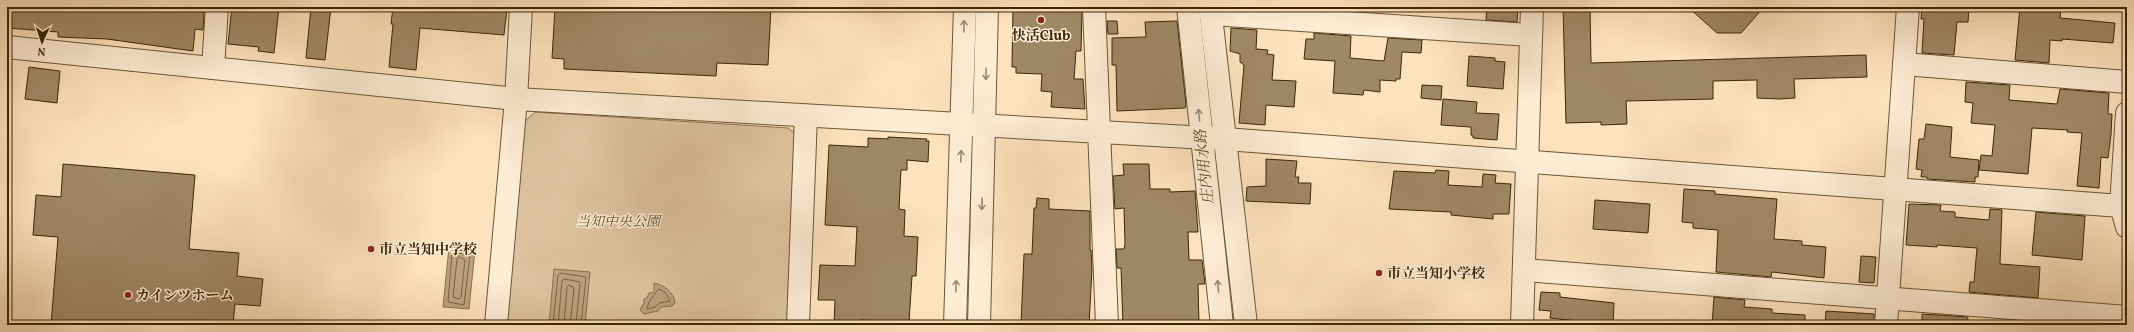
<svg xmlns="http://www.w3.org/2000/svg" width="2134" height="332" viewBox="0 0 2134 332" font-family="Vollkorn,'Noto Serif JP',serif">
<rect width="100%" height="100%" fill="#fde2bd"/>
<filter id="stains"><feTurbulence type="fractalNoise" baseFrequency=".005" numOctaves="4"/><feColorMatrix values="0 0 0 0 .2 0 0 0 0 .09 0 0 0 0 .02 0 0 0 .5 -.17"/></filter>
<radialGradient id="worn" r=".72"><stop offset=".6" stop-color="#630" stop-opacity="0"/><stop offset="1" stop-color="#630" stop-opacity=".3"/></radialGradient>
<!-- green -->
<path fill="#dcc29e" stroke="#8b7453" d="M535,112L788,128L795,133L789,325H504L523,123Z"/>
<!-- water -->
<g fill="#bba27f" stroke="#87704f">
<path d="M449,247L475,250L469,309L443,307Z"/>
<path d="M554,269L590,272L585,325H549Z"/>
<path d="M654,283C664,285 674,292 675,303L672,306L661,307L658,311L644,314L640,310L644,303V299L647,298L649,293L654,292Z"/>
</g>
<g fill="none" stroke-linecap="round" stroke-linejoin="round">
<!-- shore -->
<g stroke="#7a6444" stroke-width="1">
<path d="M454,252L470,255L464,305L448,302L452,254Z"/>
<path d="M459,257L465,260L461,297L459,299L453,297L457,259Z"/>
<path d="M659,289L666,293L670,301L660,303L655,307L647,309L649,302Z"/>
<path d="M553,325L558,275L560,273L586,277L581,325"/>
<path d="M558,325L562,281L564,279L580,282L576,325"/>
<path d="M564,325L567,287L569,285L574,288L570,325"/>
</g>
</g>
<!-- building -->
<g fill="#9f8866" stroke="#3a2608">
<path d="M7,7H151L204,12L203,30L195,29L193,51L107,39L58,37V32L7,28Z"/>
<path d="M232,7H279L274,53L258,51L259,47L228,44Z"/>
<path d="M311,7H331L325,60L306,58Z"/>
<path d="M393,7H503V10H507L504,35L420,28L416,70L389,67L393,24H391Z"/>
<path d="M771,7L768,65L717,63L716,76L564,69V59L552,58L555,8Z"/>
<path d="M1013,7H1082L1081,51H1076L1074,79H1083L1085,109L1051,107L1052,92L1041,91L1042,74L1016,73V67H1012Z"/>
<path d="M1318,7H1353V11L1317,8Z"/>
<path d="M1487,7H1518L1517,22L1486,20Z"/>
<path d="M1563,7H1590L1591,63L1866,55L1867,77L1794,79L1795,98L1779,99L1757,98V80L1713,81V99L1626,101L1627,124L1601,125V122L1566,123Z"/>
<path d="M1688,7H1764L1741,33H1717Z"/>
<path d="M1922,7H1969L1968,22H1957L1954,55L1922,53L1924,19H1921Z"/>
<path d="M2020,7H2061L2060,18L2115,23L2113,43L2062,39V41L2050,40L2049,63L2015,60Z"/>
<path d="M1107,21H1117L1118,34H1108Z"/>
<path d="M1177,21L1186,104L1185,108L1117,111L1116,65H1112V38L1146,37L1145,22Z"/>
<path d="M1231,28L1257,30L1256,49L1268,50L1267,54L1274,55L1272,80L1296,81L1294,107L1266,105L1265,125L1239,123L1244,65L1240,62V54L1230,51Z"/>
<path d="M1314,33L1351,36L1350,58L1384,61L1388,38L1422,40L1421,53L1402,52L1400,79H1396V81L1380,80V92L1364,90L1363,95L1333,93L1335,61L1304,59L1306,39H1314Z"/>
<path d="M1469,56L1495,58V61L1505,62L1503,89L1467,86Z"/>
<path d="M29,67L60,71L57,103L25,99Z"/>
<path d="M1966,82L2010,85L2009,100L2057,104L2060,89L2109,93L2108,114H2112L2111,135L2108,158L2101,157L2099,188L2077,186L2082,133L2067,132L2068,130L2032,128L2028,174L1979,170L1981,155L1992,156L1995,125L1971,123L1973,103L1965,102Z"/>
<path d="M1422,85L1442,86L1441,100L1421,98Z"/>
<path d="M1443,99L1477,102L1476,113L1499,114L1497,140L1473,138V136L1471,135V127L1441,125Z"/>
<path d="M1926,124L1952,127L1950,157L1979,160L1978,177H1975V182L1927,179V177H1921L1922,170L1916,169L1919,139H1924Z"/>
<path d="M888,137L927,139L926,141H929L928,162L907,160V170H901L899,209L905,210L904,236L918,237L916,276H912L909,322L860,320V325H834L835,300H818L820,265L855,266L857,227L825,225L829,145L868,147V138L888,139Z"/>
<path d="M1266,159L1297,161L1295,177H1299L1298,183H1311L1310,204L1246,201L1247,187L1266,186Z"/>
<path d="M63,164L195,175L189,249L239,253L237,276L263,279L260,306L235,304L233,325H51L58,237L33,235L36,195L61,197Z"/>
<path d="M1123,164H1149L1150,189H1170V192L1195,191L1198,232H1188L1189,260H1202L1205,284H1198L1199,325H1123L1121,268H1117L1116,249H1124L1125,244L1124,208L1115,209L1113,176L1124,175Z"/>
<path d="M1436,170L1449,171L1448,185L1482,187L1483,174L1496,175L1495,183L1511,184L1509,214H1493V219L1451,215V212L1389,209L1394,171L1435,173Z"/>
<path d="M1684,189L1715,191V194L1777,199L1774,239L1802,241V245L1826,247L1824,278L1772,272L1771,277L1716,272L1718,230L1693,228V223L1682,222Z"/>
<path d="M1037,198L1049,199V209L1090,211V250H1091L1092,269L1089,325L1021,324L1024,254H1032L1034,208H1036Z"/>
<path d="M1595,200L1650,204L1648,233L1593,229Z"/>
<path d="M1909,204L1941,205L1940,211L1955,212V217L1989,220L1990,209L2002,210L2000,264L2040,267L2038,298L1969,292L1970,282H1974L1977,248L1937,245V247L1906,245Z"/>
<path d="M2036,212L2085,216L2082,260L2032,255Z"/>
<path d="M1861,256L1876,257L1874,283L1859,282Z"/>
<path d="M1541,292L1560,293V297L1614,303L1613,325L1550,318L1551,311L1539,310Z"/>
<path d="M1714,297L1745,300L1744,307L1772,309V313L1805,315V325H1712Z"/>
<path d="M1826,311L1874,314V325H1825Z"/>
<path d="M1922,314L1968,317L1967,325H1922Z"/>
</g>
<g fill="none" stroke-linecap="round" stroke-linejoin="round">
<!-- minor casing -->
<g stroke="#6b5535" stroke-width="24">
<g id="minor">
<path d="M1094,7L1107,325"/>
<path d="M1188,7L1222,325"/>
<path d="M1210,7L1246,325"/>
<path d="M1211,14L1531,35"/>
<path d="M7,47L516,99L1225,139L2121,206L2127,204"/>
<path d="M1904,64L2127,82"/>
<path d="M213,68L217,7"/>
<path d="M2127,113L2121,206L2127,227"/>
<path d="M1524,270L2127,317"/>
<path d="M496,325L516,99L521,7"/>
<path d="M798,325L806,116"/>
<path d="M955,325L965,7"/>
<path d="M979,325L987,7"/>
<path d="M1522,325L1532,7"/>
<path d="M1886,325L1908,7"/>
</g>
</g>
<!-- minor -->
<use href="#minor" stroke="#feecd4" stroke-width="22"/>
</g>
<!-- one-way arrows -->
<defs><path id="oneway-shaft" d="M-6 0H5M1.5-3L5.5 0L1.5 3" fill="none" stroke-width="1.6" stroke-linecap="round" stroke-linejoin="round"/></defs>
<g stroke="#9c896e">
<use href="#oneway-shaft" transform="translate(964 26) rotate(-88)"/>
<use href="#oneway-shaft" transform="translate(986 74) rotate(91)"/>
<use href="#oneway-shaft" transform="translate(1199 115) rotate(-96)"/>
<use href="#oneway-shaft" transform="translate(961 156) rotate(-88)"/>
<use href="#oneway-shaft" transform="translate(982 204) rotate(92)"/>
<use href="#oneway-shaft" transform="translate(956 286) rotate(-88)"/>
<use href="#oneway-shaft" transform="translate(1218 286) rotate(-96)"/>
</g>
<!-- markers -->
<g fill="#8f2418" stroke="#feecd4" stroke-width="1.5">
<circle cx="1041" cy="20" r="4"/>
<circle cx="371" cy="249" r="4"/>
<circle cx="1379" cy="273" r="4"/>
<circle cx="128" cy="295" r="4"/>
</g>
<g text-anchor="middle" stroke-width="3" stroke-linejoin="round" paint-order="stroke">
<!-- poi labels -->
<g font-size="14" font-weight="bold" fill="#3a2608" stroke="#feecd4" text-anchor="start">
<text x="1041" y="40" text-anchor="middle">快活Club</text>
<text x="379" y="254">市立当知中学校</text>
<text x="1387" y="278">市立当知小学校</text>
<text x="136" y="300">カインツホーム</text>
</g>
<!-- park labels -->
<g font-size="14" font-style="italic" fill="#624d2e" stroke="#feecd4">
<text x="618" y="226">当知中央公園</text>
</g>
<!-- water labels -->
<g font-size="15" font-style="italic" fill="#614b2c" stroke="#feecd4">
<text transform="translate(1204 167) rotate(-96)" y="5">庄内用水路</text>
</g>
</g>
<!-- margin -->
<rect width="2134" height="332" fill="none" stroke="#fde2bd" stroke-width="24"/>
<rect x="8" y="8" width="2118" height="316" fill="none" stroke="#3a2608" stroke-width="2"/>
<rect x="12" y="12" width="2110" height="308" fill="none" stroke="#3a2608"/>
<!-- north arrow -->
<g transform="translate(42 42) rotate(183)" stroke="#feecd4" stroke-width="3" paint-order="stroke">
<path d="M0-3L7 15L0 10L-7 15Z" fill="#3a2608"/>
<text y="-6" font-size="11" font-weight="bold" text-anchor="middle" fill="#3a2608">N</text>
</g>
<rect width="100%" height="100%" filter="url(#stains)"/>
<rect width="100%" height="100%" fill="url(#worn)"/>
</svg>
